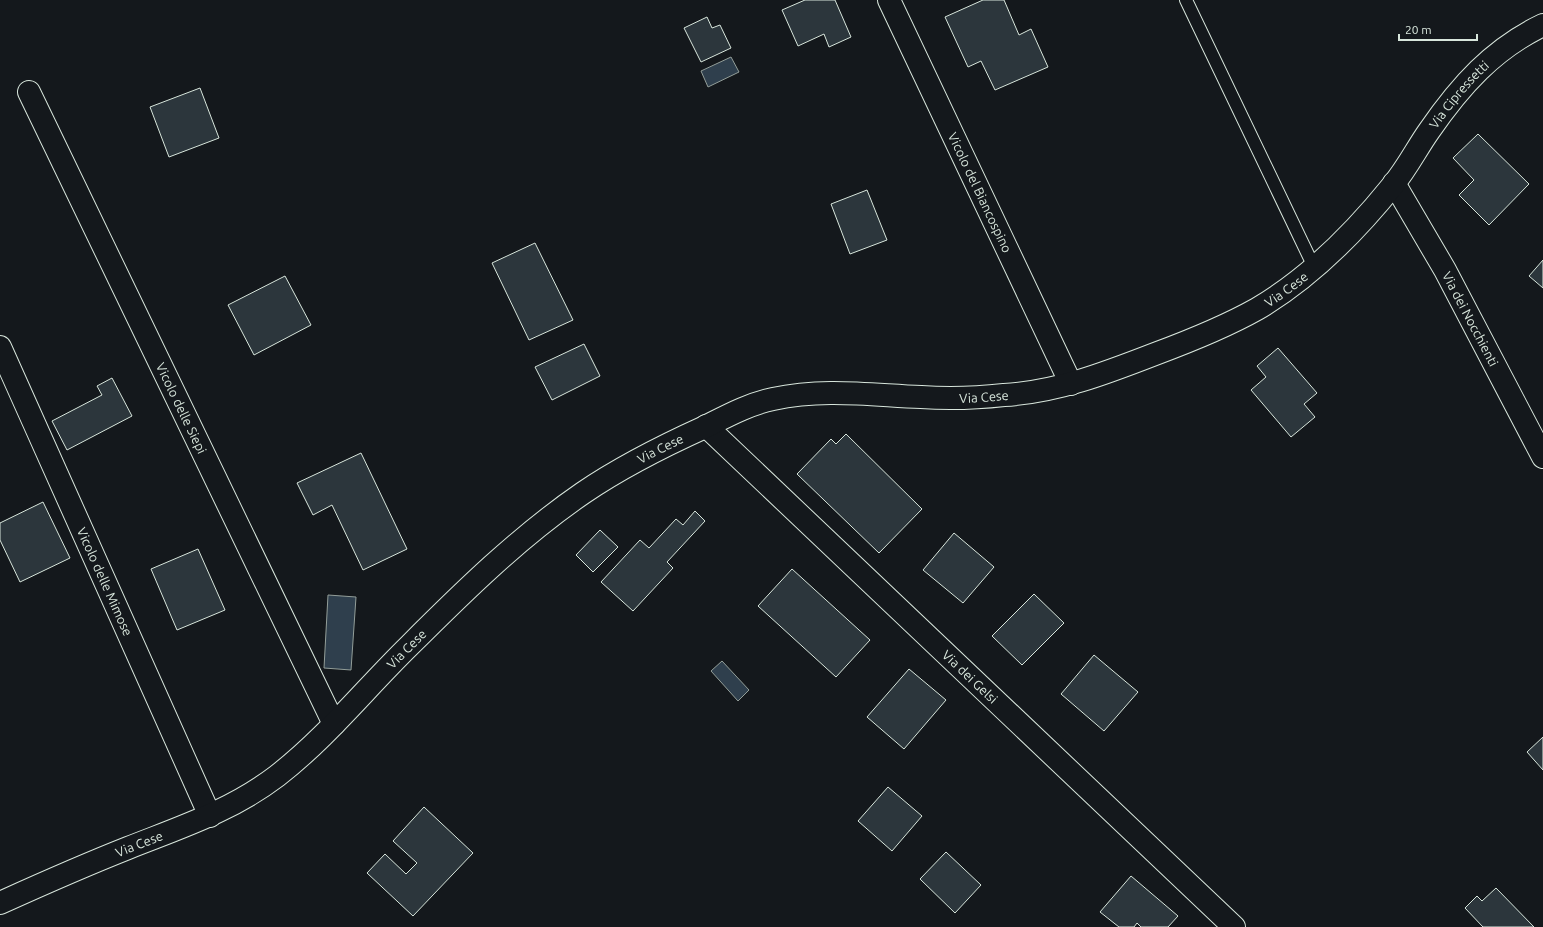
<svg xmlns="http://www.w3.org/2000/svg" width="1543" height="927" viewBox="0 0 1543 927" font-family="Ubuntu,sans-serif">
<rect width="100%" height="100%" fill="#14181c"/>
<!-- water -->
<g fill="#2f3f4d" stroke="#939e99">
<path d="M731,57L739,72L708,87L701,71Z"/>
<path d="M328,595L356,597L351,670L324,668Z"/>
<path d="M722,661L749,690L738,701L711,671Z"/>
</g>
<!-- building -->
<g fill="#2c363c" stroke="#d8e6dc">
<path d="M805,0H835L851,37L829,47L824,34L798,46L782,10Z"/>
<path d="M983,0H1004L1019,35L1031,29L1048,67L995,90L981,61L968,67L945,17Z"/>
<path d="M707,17L712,28L720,25L731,48L701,62L684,28Z"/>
<path d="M200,88L219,138L169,157L150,107Z"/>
<path d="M1478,134L1529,184L1489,225L1459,195L1474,180L1453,158Z"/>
<path d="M867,190L887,240L850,254L831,204Z"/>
<path d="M535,243L573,320L529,340L492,263Z"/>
<path d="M1543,260V288L1529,276Z"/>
<path d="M285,276L311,325L254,355L228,305Z"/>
<path d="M584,344L600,376L552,400L535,367Z"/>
<path d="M1278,348L1317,393L1304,404L1315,417L1291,437L1251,390L1266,377L1257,366Z"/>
<path d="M112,378L132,416L67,450L52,421L102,395L97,386Z"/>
<path d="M846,434L922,509L879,553L797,474L831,439L836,444Z"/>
<path d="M361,453L407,549L363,570L332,505L313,515L297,483Z"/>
<path d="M43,502L70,558L20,582L0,540V523Z"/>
<path d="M695,511L705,521L667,562L673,568L633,611L601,582L640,540L649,548L676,519L683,525Z"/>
<path d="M600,530L618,547L593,572L576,555Z"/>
<path d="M954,533L994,567L963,603L923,570Z"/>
<path d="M198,549L225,610L177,630L151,569Z"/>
<path d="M792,569L870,640L836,677L758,606Z"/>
<path d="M1034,594L1064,623L1022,665L992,636Z"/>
<path d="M1094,655L1138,692L1104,731L1061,694Z"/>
<path d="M909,669L946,700L904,749L867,717Z"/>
<path d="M1543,737V770L1527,752Z"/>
<path d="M888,787L922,816L892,851L858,821Z"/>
<path d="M424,807L473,853L413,916L367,873L385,854L406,874L417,863L393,841Z"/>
<path d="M946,852L981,885L955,913L920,879Z"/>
<path d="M1131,876L1178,916L1168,927H1141L1137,923L1134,927H1119L1100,912Z"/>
<path d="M1496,888L1534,927H1483L1465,908L1477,896L1482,901Z"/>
</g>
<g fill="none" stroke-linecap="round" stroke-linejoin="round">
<!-- service casing -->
<g stroke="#d8e6dc" stroke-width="14">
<path id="service" d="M1186,0L1314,267"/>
</g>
<!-- minor casing -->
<g stroke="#d8e6dc" stroke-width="24">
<g id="minor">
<path id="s1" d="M889,0L1071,384"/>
<path id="s2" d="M29,92L334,724"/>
<path id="s3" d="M1394,183L1445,270L1543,457"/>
<path id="s4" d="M0,347L210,816"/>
<path id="s5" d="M706,426L1234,927"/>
</g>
</g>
<!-- tertiary casing -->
<g stroke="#d8e6dc" stroke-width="24">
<g id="tertiary">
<path id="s6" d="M0,903C42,884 85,865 128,848C181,827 231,811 277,776C326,738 365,689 409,646C463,592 519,537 583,493C621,467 663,446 705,427C727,416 749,404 773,399C823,388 871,395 921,397C948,399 977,398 1004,395C1057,392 1106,373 1155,354C1190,341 1225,327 1257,309C1308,279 1356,231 1393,185C1407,168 1417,148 1429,131C1460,86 1493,49 1543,25"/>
</g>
</g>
<!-- service -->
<use href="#service" stroke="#14181c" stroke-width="12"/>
<!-- minor -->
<use href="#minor" stroke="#14181c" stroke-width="22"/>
<!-- tertiary -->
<use href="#tertiary" stroke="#14181c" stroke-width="22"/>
</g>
<g text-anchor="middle" stroke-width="3" stroke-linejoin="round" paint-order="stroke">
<!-- street labels -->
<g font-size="13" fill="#d8e6dc" stroke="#14181c">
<text dy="5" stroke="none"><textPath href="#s6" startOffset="1733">Via Cipressetti</textPath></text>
<text dy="5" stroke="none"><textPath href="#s1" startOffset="213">Vicolo del Biancospino</textPath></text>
<text dy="5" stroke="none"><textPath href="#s6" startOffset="1471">Via Cese</textPath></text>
<text dy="5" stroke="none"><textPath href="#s3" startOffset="156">Via dei Nocchienti</textPath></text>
<text dy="5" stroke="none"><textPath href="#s6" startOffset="1147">Via Cese</textPath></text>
<text dy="5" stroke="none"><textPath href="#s2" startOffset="351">Vicolo delle Siepi</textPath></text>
<text dy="5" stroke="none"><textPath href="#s6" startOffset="812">Via Cese</textPath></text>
<text dy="5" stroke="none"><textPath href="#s4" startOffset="257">Vicolo delle Mimose</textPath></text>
<text dy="5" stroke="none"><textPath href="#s6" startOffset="487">Via Cese</textPath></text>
<text dy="5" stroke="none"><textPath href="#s5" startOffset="364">Via dei Gelsi</textPath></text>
<text dy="5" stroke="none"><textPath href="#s6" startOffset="151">Via Cese</textPath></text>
</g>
</g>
<!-- scale -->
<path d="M1399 34v6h78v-6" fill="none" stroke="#d8e6dc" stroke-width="2"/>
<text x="1405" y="34" font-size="12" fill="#d8e6dc" stroke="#14181c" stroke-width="3" paint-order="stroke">20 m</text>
</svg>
